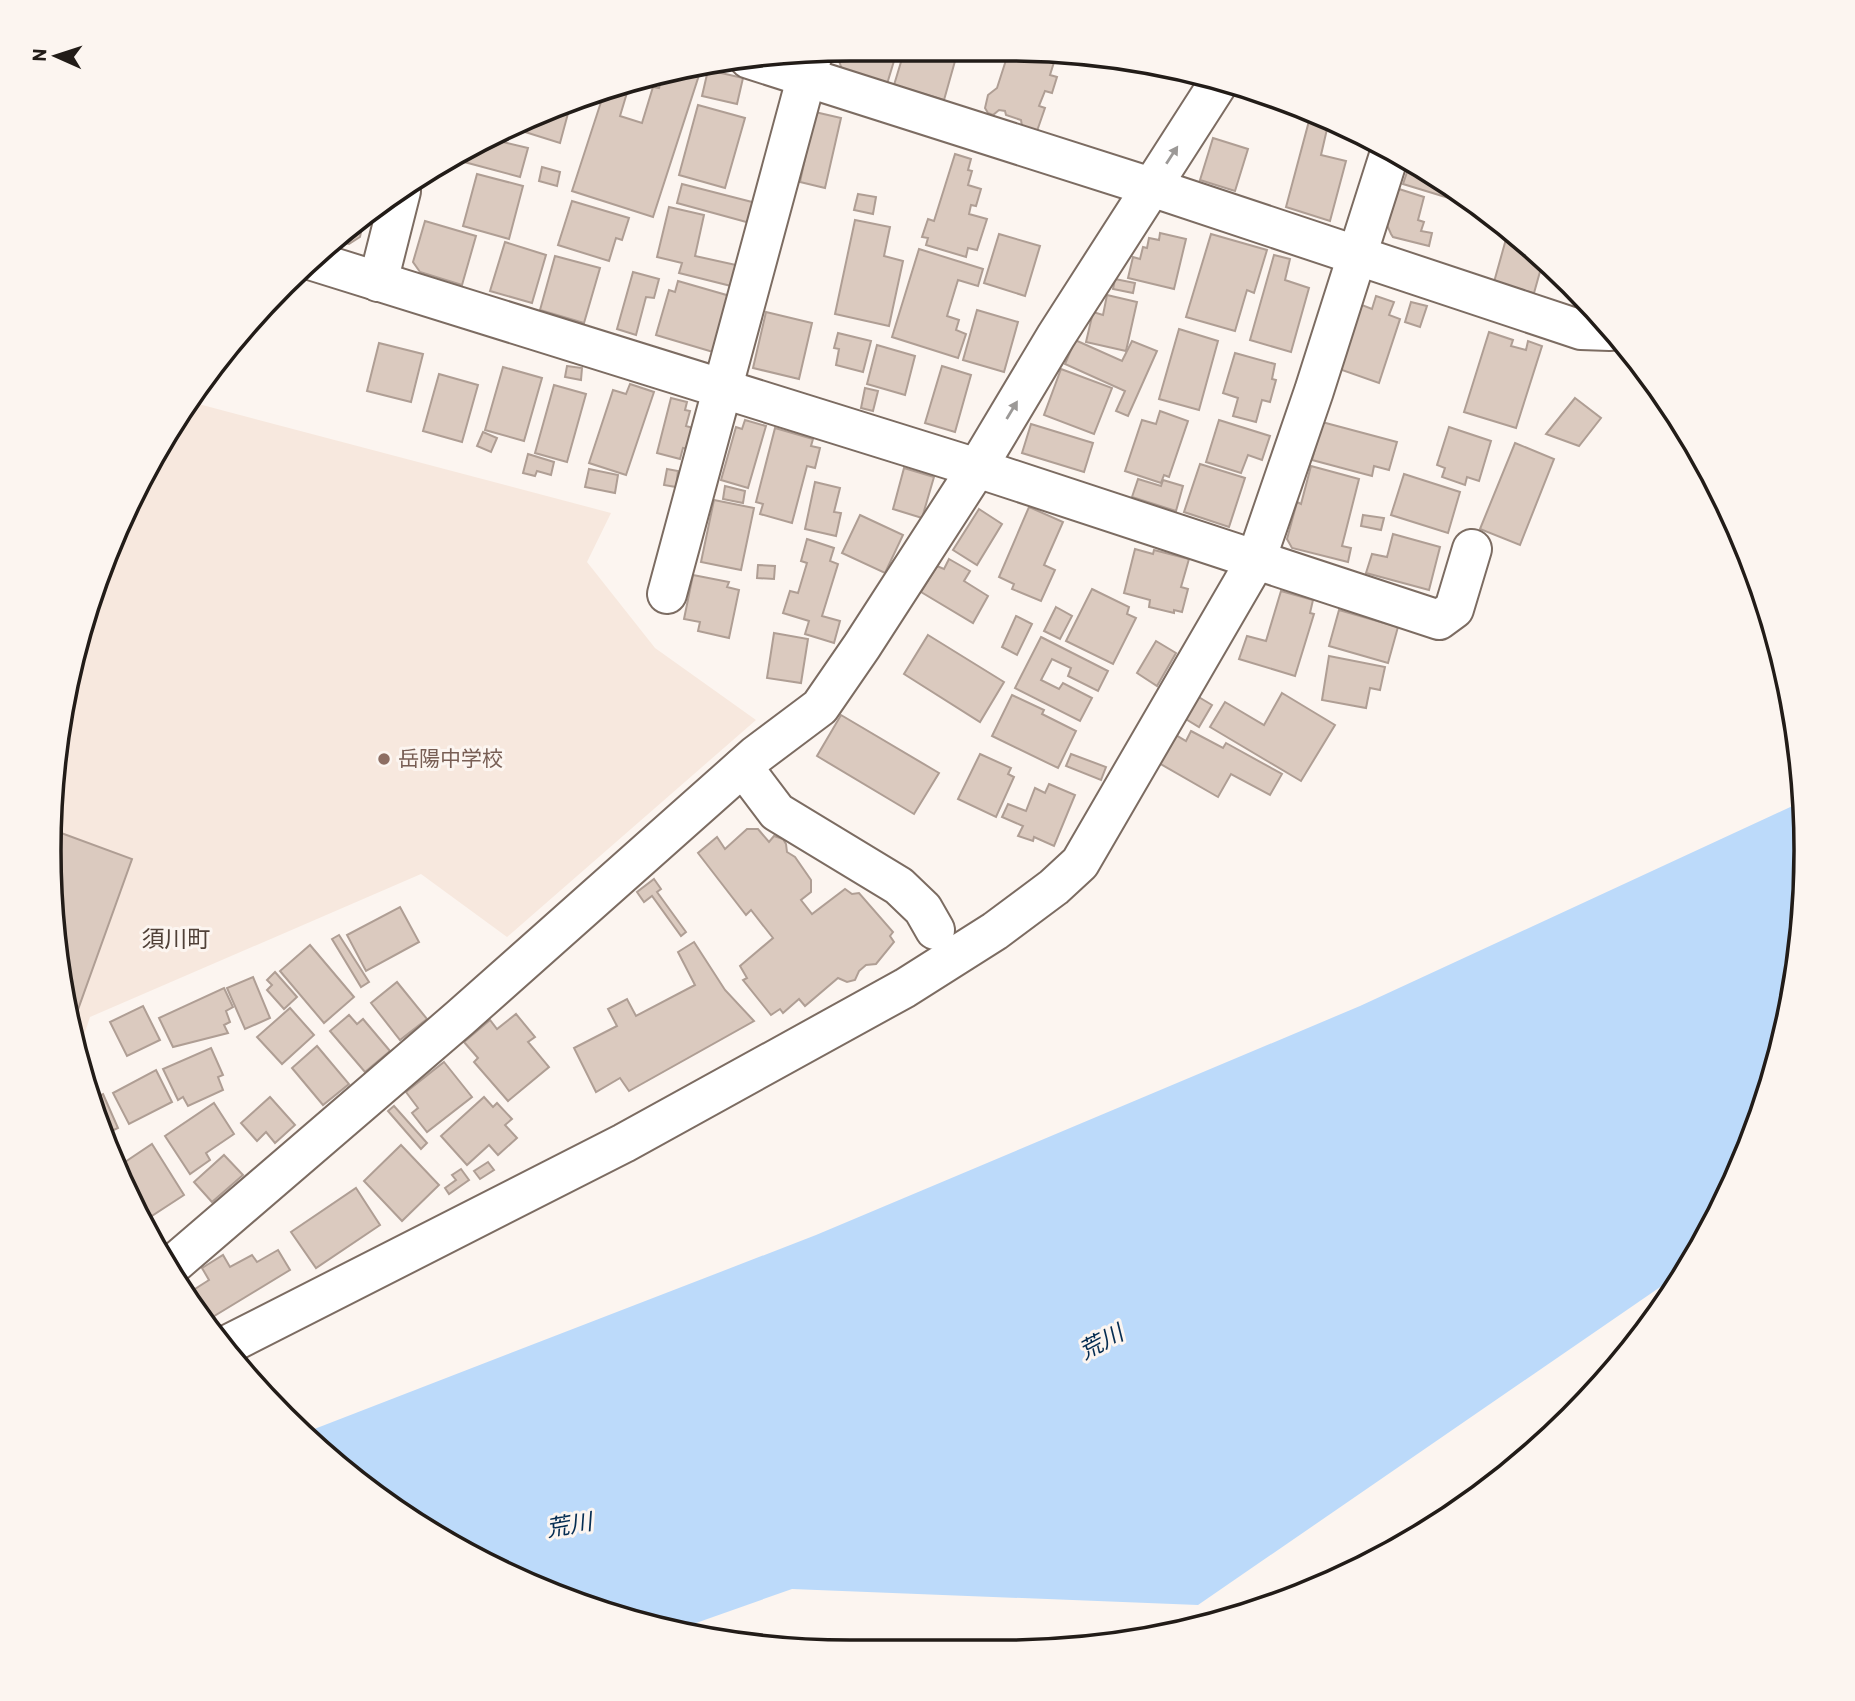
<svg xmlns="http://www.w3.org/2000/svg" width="1855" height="1701" viewBox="0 0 1855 1701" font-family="Barlow,'Noto Sans JP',sans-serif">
<rect width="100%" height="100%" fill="#fcf5f0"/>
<!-- built -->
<path fill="#f7e8de" d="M191,402L611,513L587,562L655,648L756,720L507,937L421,874L90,1017L78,1053L64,1006L51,798L76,643L156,450Z"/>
<!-- water -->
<path fill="#bcdafa" d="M1801,802L1806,851L1791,1007L1745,1158L1685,1270L1198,1605L792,1589L679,1629L593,1610L450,1545L322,1453L304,1433L816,1235L1360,1006Z"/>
<!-- building -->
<g fill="#dbcabf" stroke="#af9e94" stroke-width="2">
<path d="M850,49L897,51L887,84L843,72L835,50Z"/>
<path d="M904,52L957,54L944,100L894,85Z"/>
<path d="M1007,57L1055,59L1050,75L1057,77L1052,93L1045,91L1039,106L1045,108L1037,131L1022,126L1021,120L1006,115L1005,111L999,110L993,115L988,113L985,108L988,95L997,88Z"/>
<path d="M686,67L700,72L653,217L572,191L601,102L592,99L629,86L620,116L642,123L653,87L659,88L663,75Z"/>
<path d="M708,70L743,78L737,104L702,96Z"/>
<path d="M698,105L745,118L725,188L679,175Z"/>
<path d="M570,106L560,143L509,127Z"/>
<path d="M815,112L841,118L825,188L800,182Z"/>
<path d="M1309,121L1327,129L1321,155L1346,161L1330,221L1286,207Z"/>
<path d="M496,131L501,132L499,141L528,148L520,177L453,159Z"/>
<path d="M1213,138L1248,149L1235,191L1200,180Z"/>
<path d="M955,154L971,159L968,170L972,171L968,185L981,189L976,206L971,205L969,214L987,219L977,250L968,248L966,257L926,245L928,238L922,237L928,219L934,221Z"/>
<path d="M1410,163L1455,189L1452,199L1403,184Z"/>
<path d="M542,167L560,172L557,186L539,181Z"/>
<path d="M477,174L523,186L509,239L463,226Z"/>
<path d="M682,184L756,203L750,223L677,203Z"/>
<path d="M1399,189L1424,197L1418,220L1424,222L1421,231L1432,233L1429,246L1393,237L1391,234L1387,225Z"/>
<path d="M858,194L876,197L873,214L854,210Z"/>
<path d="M572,201L629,218L622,240L616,238L609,261L558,245Z"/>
<path d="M669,207L704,215L695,256L736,265L731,286L679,273L682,263L657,257Z"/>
<path d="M365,213L360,237L349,244L335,241Z"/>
<path d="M855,220L890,227L884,256L903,261L889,326L835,314Z"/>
<path d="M425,221L476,236L462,285L420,272L413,262Z"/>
<path d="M1508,232L1543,261L1534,293L1494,282Z"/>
<path d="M1160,233L1186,239L1174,289L1128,278L1133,257L1140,259L1143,247L1147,248L1149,238L1159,240Z"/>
<path d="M999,234L1040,246L1025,296L984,283Z"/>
<path d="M1211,234L1267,250L1254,293L1247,290L1235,331L1186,317Z"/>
<path d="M505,242L546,255L532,303L490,291Z"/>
<path d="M919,249L983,269L978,286L958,280L947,316L959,320L956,330L966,334L958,358L892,337Z"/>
<path d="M1274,255L1290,259L1285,280L1309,288L1291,352L1250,340Z"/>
<path d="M555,256L600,268L584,323L540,310Z"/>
<path d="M633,272L659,279L654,298L646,297L636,335L617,329Z"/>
<path d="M1115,279L1135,283L1133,293L1113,289Z"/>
<path d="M678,281L730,296L713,352L656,335L669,290L675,292Z"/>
<path d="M1107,295L1137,302L1126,351L1086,342L1093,312L1103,315Z"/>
<path d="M1376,296L1394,302L1389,315L1400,319L1379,383L1339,369L1362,305L1372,309Z"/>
<path d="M1411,302L1427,306L1420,327L1405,322Z"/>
<path d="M977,310L1018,322L1004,372L963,360Z"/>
<path d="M766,312L812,323L799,379L753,368Z"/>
<path d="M1179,329L1218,341L1199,410L1159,399Z"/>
<path d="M1489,332L1513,340L1511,346L1526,350L1528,341L1542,346L1516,428L1464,412Z"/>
<path d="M838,333L871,341L863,372L836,365L839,349L834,348Z"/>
<path d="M1075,340L1122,361L1132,341L1157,351L1128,416L1116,411L1125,391L1065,364Z"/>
<path d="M379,343L423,354L411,402L367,391Z"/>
<path d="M877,345L915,356L905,395L867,384Z"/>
<path d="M1235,353L1275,364L1272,379L1276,380L1270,402L1262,400L1256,422L1233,416L1238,398L1223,393Z"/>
<path d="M567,366L582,368L581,380L565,377Z"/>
<path d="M942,366L971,375L955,432L925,423Z"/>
<path d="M503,367L542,378L524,441L485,430Z"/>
<path d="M1061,369L1112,388L1094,434L1044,415Z"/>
<path d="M439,374L478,385L462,442L423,431Z"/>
<path d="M630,384L654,392L626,475L589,463L613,390L626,394Z"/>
<path d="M554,385L586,394L567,462L535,453Z"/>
<path d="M865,388L878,391L873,411L861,408Z"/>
<path d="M671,398L687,402L685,410L690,411L686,426L693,428L688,449L683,448L680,459L657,453Z"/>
<path d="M1575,398L1601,418L1579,446L1546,434Z"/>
<path d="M1160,411L1188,421L1169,477L1164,475L1161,483L1125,471L1142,420L1156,424Z"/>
<path d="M745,420L766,426L748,488L721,480L736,427L742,429Z"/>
<path d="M1219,420L1270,436L1262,460L1248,455L1241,473L1206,462Z"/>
<path d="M1322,422L1397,442L1389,470L1374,466L1372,476L1312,460Z"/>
<path d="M1031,424L1093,443L1084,472L1022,453Z"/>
<path d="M1449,427L1491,441L1479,481L1467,477L1465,485L1442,477L1445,468L1437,465Z"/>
<path d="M775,428L813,439L811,446L820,448L815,468L807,466L792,523L760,514L763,504L756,502Z"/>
<path d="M483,432L497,438L491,452L477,446Z"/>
<path d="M1515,443L1554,459L1520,545L1480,529Z"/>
<path d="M528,454L554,462L551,475L537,471L535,476L523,473Z"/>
<path d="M1200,464L1245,478L1229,527L1184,512Z"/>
<path d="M1311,466L1359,479L1342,546L1351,548L1348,562L1292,548L1287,539L1297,502L1301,504Z"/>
<path d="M904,468L934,477L922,518L893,509Z"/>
<path d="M589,469L618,475L615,493L585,487Z"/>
<path d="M667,469L678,471L676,487L664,485Z"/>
<path d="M1404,474L1460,492L1448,533L1391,515Z"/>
<path d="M1138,479L1161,486L1163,480L1183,486L1176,511L1132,497Z"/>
<path d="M815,482L840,488L834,512L841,513L836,536L805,529Z"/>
<path d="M725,486L745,491L743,503L723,499Z"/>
<path d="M714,500L754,508L741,570L701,562Z"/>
<path d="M1029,507L1063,522L1044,565L1055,570L1041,601L1012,589L1014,584L999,577Z"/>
<path d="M979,509L1002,524L977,565L953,550Z"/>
<path d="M860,515L903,535L885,573L842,553Z"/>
<path d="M1363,515L1384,518L1381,530L1361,526Z"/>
<path d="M1393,534L1440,547L1429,590L1366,573L1372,554L1387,557Z"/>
<path d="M807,539L834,548L830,561L838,564L822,616L840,621L834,643L805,634L809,621L783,613L790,591L798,593L807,563L801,561Z"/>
<path d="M1135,549L1153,554L1154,550L1189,559L1181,587L1188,589L1182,612L1174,610V613L1149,607L1150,600L1124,593Z"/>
<path d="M949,559L970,571L964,581L988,596L973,623L921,592L937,566L944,569Z"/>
<path d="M758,565L775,566L774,579L757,578Z"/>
<path d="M693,575L729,582L727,587L739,590L729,638L698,631L700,622L684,619Z"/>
<path d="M1092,589L1129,607L1127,614L1136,618L1113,664L1066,641Z"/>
<path d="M1281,591L1313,600L1310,613L1314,614L1295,676L1239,659L1247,636L1266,641Z"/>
<path d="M1056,607L1072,616L1060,639L1044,631Z"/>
<path d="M1339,610L1398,627L1388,663L1329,646Z"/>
<path d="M1016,616L1032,624L1017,655L1002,647Z"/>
<path d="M774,633L808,639L801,683L767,678Z"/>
<path d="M928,635L1004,682L980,722L904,674Z"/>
<path d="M1041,637L1108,671L1098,691L1068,676L1071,668L1052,659L1041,680L1059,689L1063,683L1092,698L1080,721L1015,688Z"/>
<path d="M1156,641L1176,653L1157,686L1137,673Z"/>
<path d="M1329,656L1385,667L1380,690L1370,688L1366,708L1322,700Z"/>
<path d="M1282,693L1335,725L1301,781L1210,727L1225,702L1264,725Z"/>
<path d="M1012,695L1044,710L1042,714L1076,731L1058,768L992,736Z"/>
<path d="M1197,696L1212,705L1199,727L1184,718Z"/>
<path d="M841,715L939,773L914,814L817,756Z"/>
<path d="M1191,731L1223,748L1226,743L1282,774L1270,795L1231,774L1218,797L1159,763L1174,734L1186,741Z"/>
<path d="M980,754L1011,768L1008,774L1014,777L996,817L958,799Z"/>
<path d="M1071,754L1106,767L1101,780L1066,766Z"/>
<path d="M1049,784L1075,795L1054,846L1034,837L1033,841L1018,836L1023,826L1002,817L1008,804L1026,811L1035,788L1045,793Z"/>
<path d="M747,829H758L769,842L774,836L783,839L786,844L787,852L795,857L811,880V892L801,900L812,914L845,889L852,894L859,893L893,932L890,936L894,942L876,964L866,965L859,971L855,980L847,982L838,978L805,1006L799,999L783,1013L780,1009L771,1015L743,980L747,978L740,966L773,938L751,910L746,915L698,853L717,837L725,849Z"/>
<path d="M53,830L132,859L71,1029L64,1006Z"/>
<path d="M654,879L661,889L657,892L686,932L681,936L652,896L644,902L637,892Z"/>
<path d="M400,907L419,942L366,971L347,935Z"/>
<path d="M339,935L369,982L361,987L332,939Z"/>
<path d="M694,942L725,990L754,1021L629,1091L620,1078L596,1092L574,1048L617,1026L608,1009L627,999L636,1016L695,985L678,952Z"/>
<path d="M310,945L354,997L324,1023L280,971Z"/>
<path d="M275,972L297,997L284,1009L267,990L272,985L267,980Z"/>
<path d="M253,977L270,1018L245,1029L227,988Z"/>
<path d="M397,982L427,1019L400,1040L371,1003Z"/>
<path d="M224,988L233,1007L226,1011L230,1022L224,1025L228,1033L173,1047L159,1018Z"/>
<path d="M143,1006L160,1040L127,1056L110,1022Z"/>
<path d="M290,1008L314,1035L282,1064L257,1037Z"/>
<path d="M516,1014L535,1037L528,1042L549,1067L508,1101L474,1062L478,1058L464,1042L490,1020L497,1029Z"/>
<path d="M349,1015L357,1024L363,1019L390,1051L365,1072L330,1031Z"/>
<path d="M317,1046L349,1084L323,1105L292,1068Z"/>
<path d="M211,1048L223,1075L218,1077L223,1090L188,1106L183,1097L178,1100L163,1069Z"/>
<path d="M444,1062L472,1097L427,1132L412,1113L418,1108L406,1092Z"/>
<path d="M156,1070L172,1102L129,1124L113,1093Z"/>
<path d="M103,1094L118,1128L103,1135L92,1099Z"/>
<path d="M270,1097L295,1125L275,1143L266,1132L257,1141L241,1123Z"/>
<path d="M484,1097L493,1107L497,1103L512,1119L505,1125L517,1138L498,1155L489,1145L467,1165L441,1136Z"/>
<path d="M214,1103L234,1134L206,1153L210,1160L190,1174L165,1136Z"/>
<path d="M394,1106L427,1143L421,1149L388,1111Z"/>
<path d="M152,1144L184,1195L144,1221L116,1168Z"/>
<path d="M401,1145L439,1185L402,1221L364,1181Z"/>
<path d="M224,1155L243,1175L212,1202L194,1182Z"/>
<path d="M488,1162L494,1170L480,1179L474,1171Z"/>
<path d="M461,1169L469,1180L449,1194L445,1188L456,1180L452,1175Z"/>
<path d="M356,1188L380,1225L316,1268L291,1232Z"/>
<path d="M278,1250L290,1270L206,1321L184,1296L209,1280L202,1268L223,1255L230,1267L252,1255L257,1262Z"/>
</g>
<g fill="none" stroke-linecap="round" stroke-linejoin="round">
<!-- minor casing -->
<g stroke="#7c6c62" stroke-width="42">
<g id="minor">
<path d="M749,59L1151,187L1581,330L1610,331"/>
<path d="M313,261L977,468L1439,620L1454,609L1472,549"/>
<path d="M378,282L401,191"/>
<path d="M667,594L813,53"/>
<path d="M743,767L777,812L899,886L923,909L935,930"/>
<path d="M169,1268L460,1018L756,755L820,707L862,646L977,468L1056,336L1219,82"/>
<path d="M227,1345L624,1143L905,988L995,931L1054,887L1080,863L1256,560L1314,391L1390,152"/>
</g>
</g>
<!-- minor -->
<use href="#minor" stroke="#fff" stroke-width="38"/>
</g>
<!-- one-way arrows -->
<defs><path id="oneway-solid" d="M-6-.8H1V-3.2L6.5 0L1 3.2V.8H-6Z" transform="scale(1.75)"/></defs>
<g fill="#9c9997">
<use href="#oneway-solid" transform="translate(1172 155) rotate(-57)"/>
<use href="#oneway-solid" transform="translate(1012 410) rotate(-59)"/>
</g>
<!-- markers -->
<circle fill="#8d6e63" stroke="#fcf5f0" stroke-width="2.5" cx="384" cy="759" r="7"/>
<g text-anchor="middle" stroke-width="6" stroke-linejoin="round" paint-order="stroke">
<!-- education labels -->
<g font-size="21" fill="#785e54" stroke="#fcf5f0" text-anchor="start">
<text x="398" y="766">岳陽中学校</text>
</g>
<!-- neighbourhood labels -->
<g font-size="23" fill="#504138" stroke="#fcf5f0">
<text x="176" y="947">須川町</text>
</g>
<!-- water labels -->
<g font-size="23" font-style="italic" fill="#052d52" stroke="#fcf5f0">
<text transform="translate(1101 1342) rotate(-28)" y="8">荒川</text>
<text transform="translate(569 1525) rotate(-10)" y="8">荒川</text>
</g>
</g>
<!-- crop -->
<path d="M0 0H1855V1701H0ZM850 61H1005A789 789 0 0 1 1794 850V851A789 789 0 0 1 1005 1640H850A789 789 0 0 1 61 851V850A789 789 0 0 1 850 61Z" fill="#fcf5f0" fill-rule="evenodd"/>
<path fill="none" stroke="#221c18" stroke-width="3.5" d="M850 61H1005A789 789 0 0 1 1794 850V851A789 789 0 0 1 1005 1640H850A789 789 0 0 1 61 851V850A789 789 0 0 1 850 61Z"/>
<!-- north arrow -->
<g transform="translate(56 56) rotate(273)" stroke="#fcf5f0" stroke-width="5" paint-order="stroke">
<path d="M0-5L12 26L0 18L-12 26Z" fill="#221c18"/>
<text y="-10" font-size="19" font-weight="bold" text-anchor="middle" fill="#221c18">N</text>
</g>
</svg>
